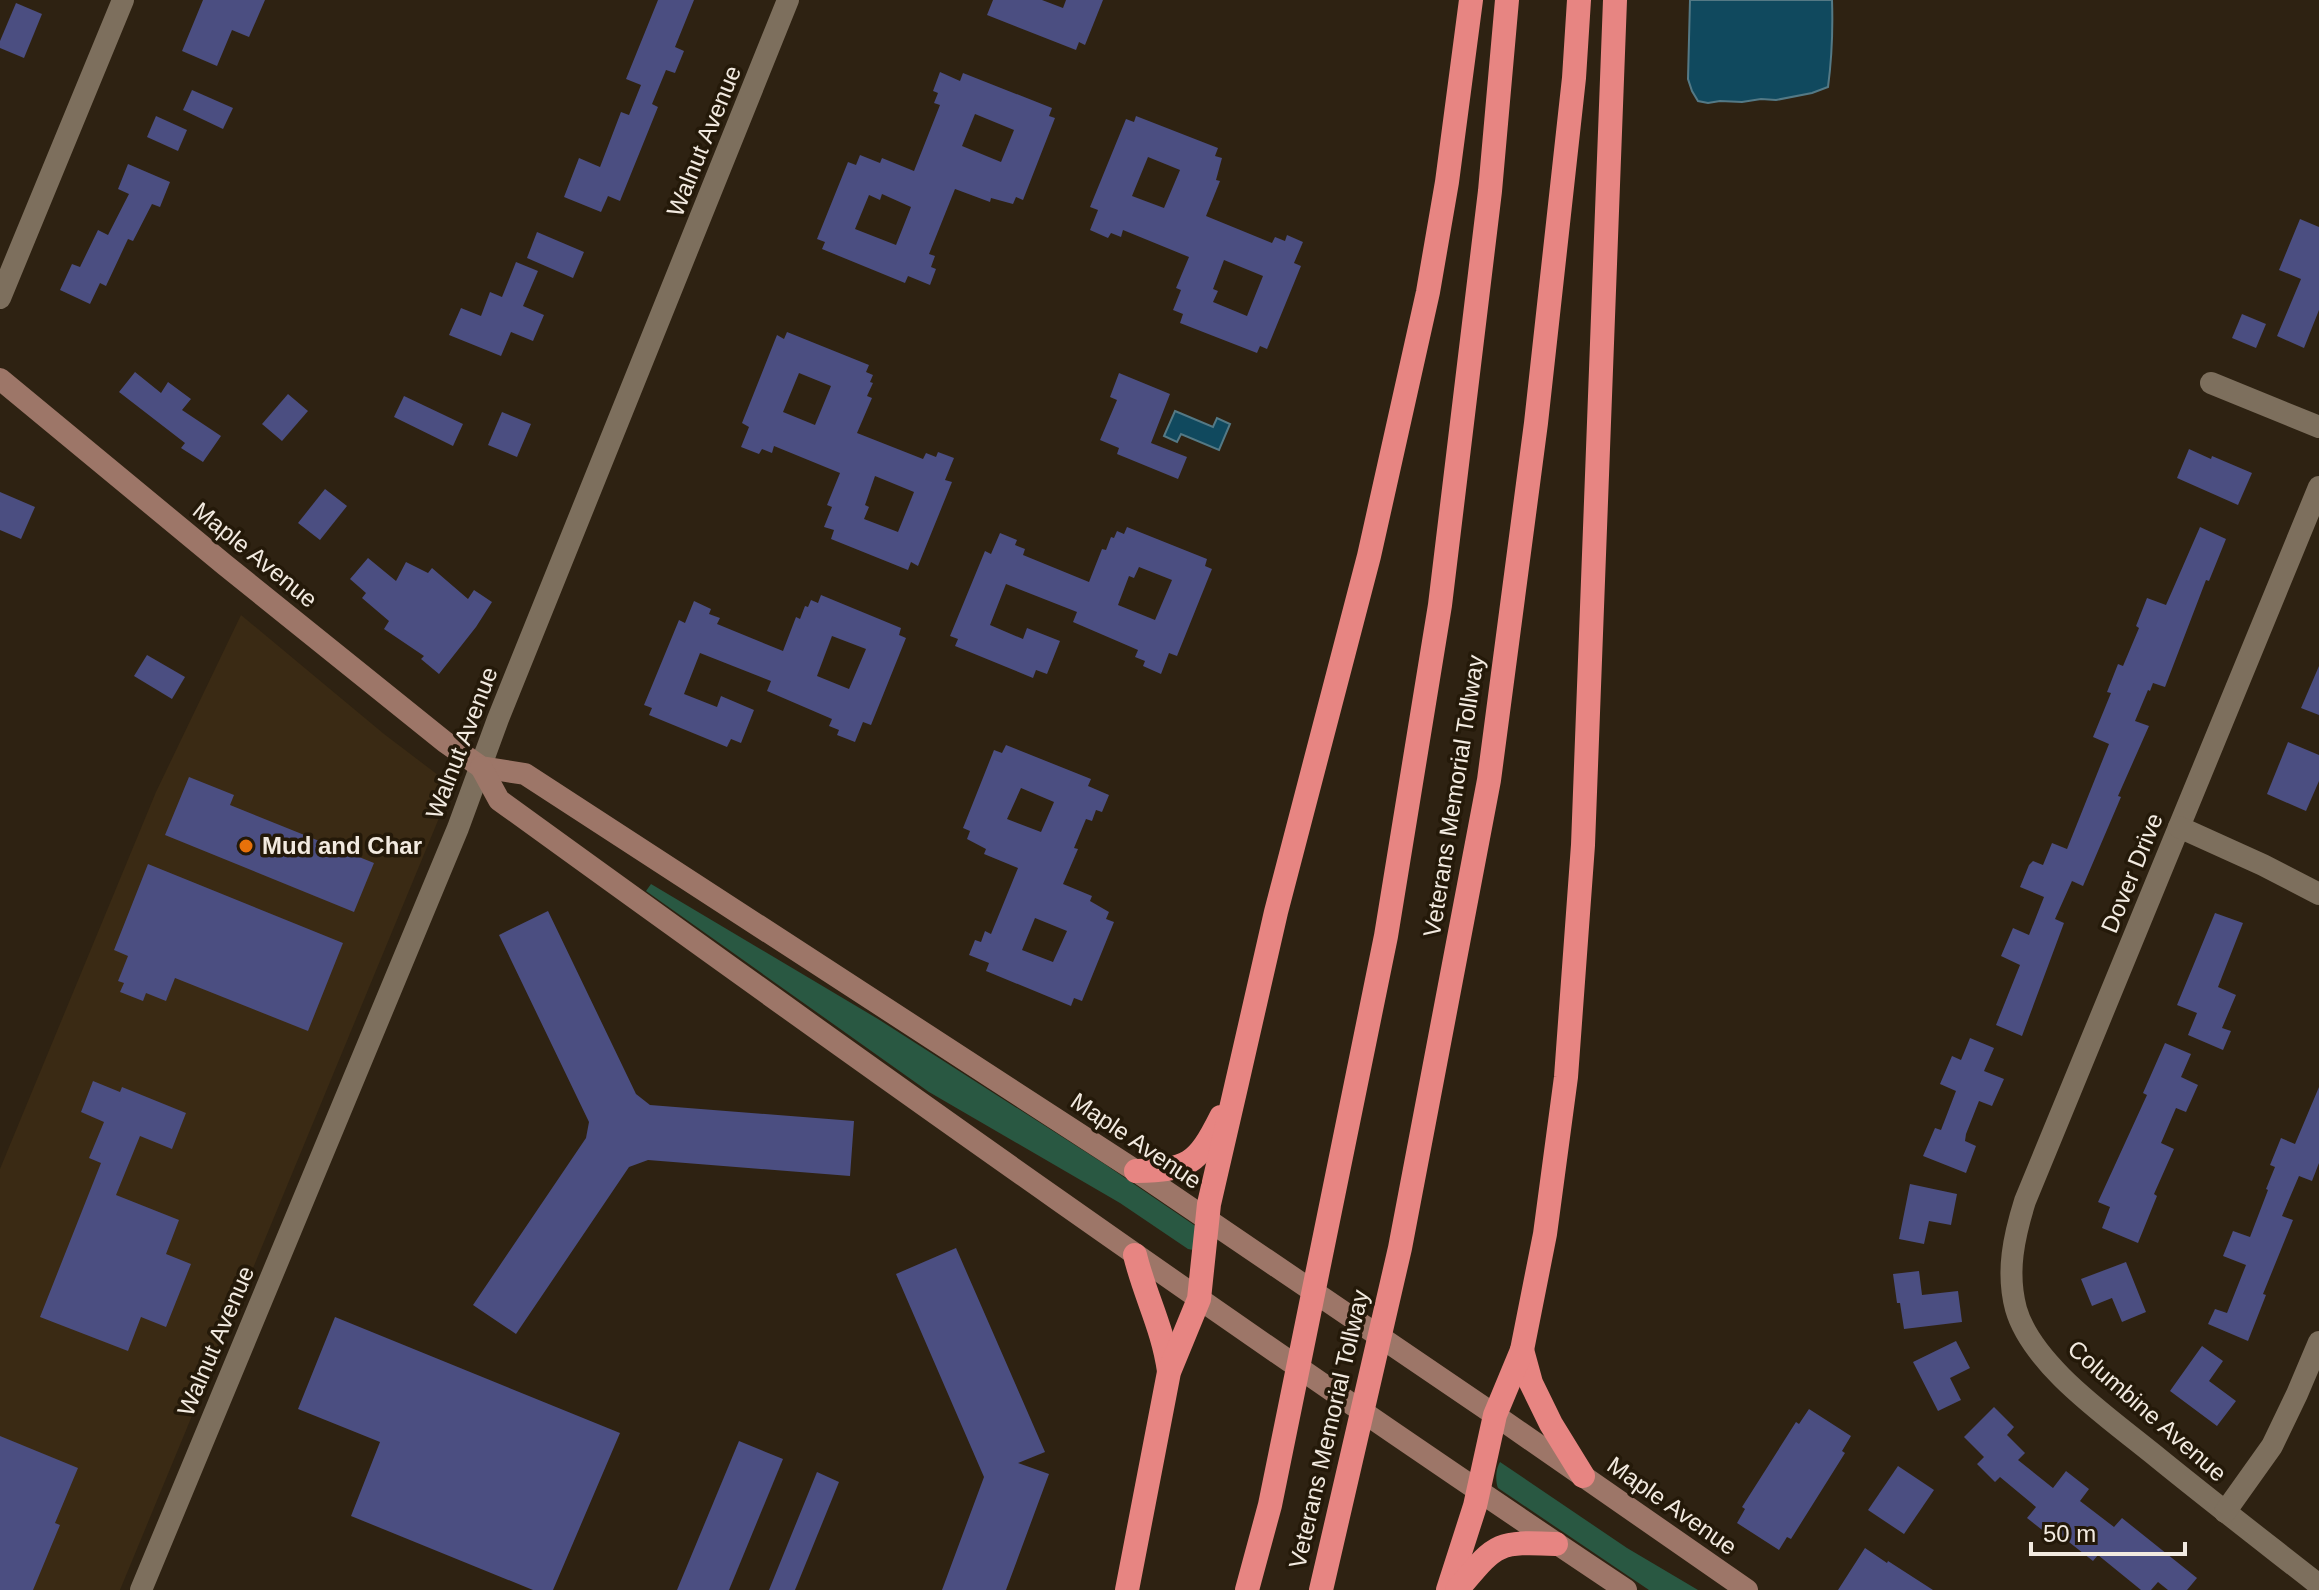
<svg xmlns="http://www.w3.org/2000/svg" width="2319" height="1590" viewBox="0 0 2319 1590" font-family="Helvetica,sans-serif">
<rect width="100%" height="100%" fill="#2e2212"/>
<!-- built -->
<path fill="#3a2a14" d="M241,615L384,734L438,775L444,784V806L120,1590H0V1169L156,792Z"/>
<!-- green -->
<g fill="#295842">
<path d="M651,884L878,1019L1106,1165L1197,1227L1193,1250L1188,1249L1120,1203L929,1092L646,891Z"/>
<path d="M1500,1462L1627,1548L1698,1590H1649L1498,1488C1495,1481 1496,1468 1500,1462Z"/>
</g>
<!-- water -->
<g fill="#10495e" stroke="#547985" stroke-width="2">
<path d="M1690,0H1832C1833,30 1832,57 1828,87L1812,93L1776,100L1761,99L1742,102L1720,101L1708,103L1698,101L1692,91L1688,79Z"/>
<path d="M1175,411L1213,427L1217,418L1230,424L1219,450L1181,434L1177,442L1164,436Z"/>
</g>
<!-- building -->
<g fill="#4b4e81" fill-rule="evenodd">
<path d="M203,0H265L249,37L232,30L217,66L182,51Z"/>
<path d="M658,0H694L675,47L684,51L675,73L666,70L652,104L658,107L620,201L608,196L601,212L564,197L579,158L600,167L621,112L629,115L641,85L626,79Z"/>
<path d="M993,0H1042L1063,8L1066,0H1103L1085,45L1079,42L1076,50L987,15Z"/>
<path d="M16,3L42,14L24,58L0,48V41Z"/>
<path d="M940,72L960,81L963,73L1052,108L1049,116L1055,118L1023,200L1016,197L1013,204L991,198L990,202L955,189L929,254L935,256L931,267L936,269L930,285L908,276L905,283L822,249L825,242L817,239L848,162L856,165L860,155L880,163L882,158L914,171L940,105L934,103L938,93L933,91ZM975,114L1014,130L1001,162L962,146ZM882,194L911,207L896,245L855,229L869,195L880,200Z"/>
<path d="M192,90L233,108L223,129L183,110Z"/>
<path d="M156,116L187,130L178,151L147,137Z"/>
<path d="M1136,116L1218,148L1215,156L1222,158L1216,180L1220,181L1206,216L1272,243L1275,237L1285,241L1287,235L1303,242L1294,263L1301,266L1267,349L1260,346L1257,353L1180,323L1183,314L1173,310L1181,290L1176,288L1189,257L1123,230L1121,237L1111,233L1108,238L1090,230L1098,210L1090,207L1126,119L1134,122ZM1148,157L1180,170L1164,208L1132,196ZM1224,260L1263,276L1247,316L1213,302L1218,291L1213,289Z"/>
<path d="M128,164L170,182L160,207L152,204L133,241L128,239L106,286L100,283L90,304L60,290L72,264L80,267L98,230L108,235L129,194L118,189Z"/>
<path d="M2300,219L2319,227V310L2304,348L2277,336L2301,279L2279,270Z"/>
<path d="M537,232L584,252L573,278L527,258Z"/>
<path d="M516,262L538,271L523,306L544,315L533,341L511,332L501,356L449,335L461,308L481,316L490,292L502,297Z"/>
<path d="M2242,314L2266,324L2256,348L2232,338Z"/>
<path d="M787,332L869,365L866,372L873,375L870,382L873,383L867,396L872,398L857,433L923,459L926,453L936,457L938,452L954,458L945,480L952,482L918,566L911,562L908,570L831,539L834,530L824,527L832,507L827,505L840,473L774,446L772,453L762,449L759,454L741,447L749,427L742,423L777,335L784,339ZM799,373L831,386L815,425L783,412ZM875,476L914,492L898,532L864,519L869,507L865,505Z"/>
<path d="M135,372L161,393L168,382L191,399L182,410L221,436L203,462L181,448L185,443L119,392Z"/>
<path d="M1119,373L1170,394L1151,443L1187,457L1178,479L1117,454L1119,448L1100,440L1117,400L1110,397Z"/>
<path d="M288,394L308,411L282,441L262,424Z"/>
<path d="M404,396L463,424L453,446L394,417Z"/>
<path d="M502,412L531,424L517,457L488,445Z"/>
<path d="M2189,449L2211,459L2212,456L2252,473L2238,505L2177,478Z"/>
<path d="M325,489L347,506L320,540L298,523Z"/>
<path d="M0,492L35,507L21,539L0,530Z"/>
<path d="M1127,527L1207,559L1205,566L1212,569L1177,656L1169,653L1161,674L1143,666L1145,661L1135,657L1138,650L1073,622L1077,612L1006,584L990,625L1023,639L1027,628L1060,641L1047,674L1036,670L1033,678L955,646L958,639L950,636L985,551L991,554L1000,533L1017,540L1015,545L1025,549L1023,555L1089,582L1102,549L1106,550L1111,537L1114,538L1117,531L1124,534ZM1139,567L1172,580L1155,620L1118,605L1129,576L1134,578Z"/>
<path d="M2200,527L2226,539L2209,581L2206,580L2165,687L2153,683L2150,691L2148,690L2135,721L2149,726L2118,796L2121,797L2083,886L2072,881L2055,919L2064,923L2022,1036L1996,1025L2020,965L2001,956L2013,928L2029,935L2044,897L2020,887L2029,865L2033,861L2043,865L2052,843L2067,849L2109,744L2093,737L2111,693L2107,692L2118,664L2123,666L2139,628L2136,626L2147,598L2166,605Z"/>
<path d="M368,558L396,581L406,562L428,573L432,568L468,599L474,590L492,602L476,627L439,674L421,659L424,656L384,629L389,621L362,598L366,593L350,579Z"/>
<path d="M821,595L901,628L899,635L906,638L871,725L863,722L855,742L837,735L839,730L829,726L832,719L767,691L771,681L700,653L684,694L717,707L721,696L754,710L741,743L731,739L727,747L649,715L652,708L644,705L679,620L685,623L694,601L711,609L709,614L720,618L717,624L783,651L796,617L800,619L805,606L808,607L811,600L818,603ZM832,636L866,649L849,689L817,676Z"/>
<path d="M147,655L185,677L172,699L134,676Z"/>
<path d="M2319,666V715L2301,708Z"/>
<path d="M2288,742L2319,755V781L2306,811L2267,794Z"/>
<path d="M1006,745L1091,779L1088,786L1109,795L1102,812L1096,810L1092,821L1086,819L1074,848L1078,849L1063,884L1092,896L1090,901L1109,912L1106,919L1114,922L1082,1001L1074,998L1071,1006L986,971L989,963L969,955L975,940L981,942L985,931L991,934L1018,868L984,854L986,849L967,839L970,831L963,828L994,750L1002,753ZM1021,788L1054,802L1041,832L1007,819ZM1035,918L1067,931L1053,962L1022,950Z"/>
<path d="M189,777L234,795L230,805L374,863L354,912L165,835Z"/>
<path d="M148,864L343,943L308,1031L175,978L166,1001L146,993L143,1001L120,992L124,983L118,981L128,956L114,950Z"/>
<path d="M548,911L636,1094L650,1105L854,1121L850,1176L648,1160L629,1167L516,1334L473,1305L586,1138L589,1122L499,935Z"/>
<path d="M2215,913L2243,923L2218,987L2236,995L2222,1028L2231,1031L2223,1050L2188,1035L2197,1013L2177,1005Z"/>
<path d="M1970,1038L1994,1048L1984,1071L2004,1079L1992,1106L1979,1101L1966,1134L1965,1141L1976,1146L1966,1173L1923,1156L1935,1128L1941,1130L1956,1091L1940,1084L1952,1056L1961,1060Z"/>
<path d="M2165,1043L2191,1054L2181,1077L2198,1085L2186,1112L2176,1108L2161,1143L2174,1149L2154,1194L2157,1196L2138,1243L2102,1228L2110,1207L2098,1202L2147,1095L2143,1093Z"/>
<path d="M93,1081L120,1092L122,1087L186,1113L172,1149L140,1136L116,1195L179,1220L166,1254L191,1264L166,1327L141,1317L128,1351L40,1317L101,1163L89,1158L104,1122L81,1112Z"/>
<path d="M2319,1087V1163L2312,1181L2299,1176L2282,1216L2293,1220L2263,1294L2266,1295L2248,1341L2208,1324L2215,1309L2227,1313L2246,1265L2223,1256L2233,1231L2250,1237L2268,1190L2266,1189L2275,1167L2270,1165L2281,1138L2295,1144Z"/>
<path d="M1910,1184L1957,1194L1951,1225L1929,1221L1924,1244L1899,1239Z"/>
<path d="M956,1248L1045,1452L1018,1463L1049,1474L1006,1590H942L984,1477L896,1274Z"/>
<path d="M2126,1262L2146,1312L2122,1322L2112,1298L2092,1306L2081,1279Z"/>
<path d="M1919,1271L1922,1295L1958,1291L1962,1322L1904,1329L1900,1303H1897L1893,1274Z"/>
<path d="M335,1317L620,1433L553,1590H533L351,1516L380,1442L298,1409Z"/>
<path d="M1956,1341L1970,1368L1950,1378L1961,1400L1938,1411L1913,1362Z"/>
<path d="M2202,1346L2223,1361L2209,1381L2236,1401L2217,1426L2170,1391Z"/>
<path d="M1994,1407L2014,1427L2007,1435L2025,1453L2018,1460L2053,1488L2066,1471L2089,1489L2080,1501L2114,1527L2122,1518L2197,1578L2187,1590H2168L2158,1582L2151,1590H2141L2098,1555L2093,1561L2055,1531L2051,1537L2027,1518L2036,1507L2000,1477L1995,1482L1977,1464L1984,1457L1964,1437Z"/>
<path d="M1809,1409L1851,1436L1842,1451L1845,1453L1791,1539L1787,1537L1779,1550L1737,1523L1745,1509L1742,1507L1796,1422L1799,1424Z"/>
<path d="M0,1436L78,1468L55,1523L60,1525L33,1590H0Z"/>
<path d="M739,1441L783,1459L729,1590H677Z"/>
<path d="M1898,1466L1934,1490L1904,1534L1868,1510Z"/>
<path d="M817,1472L839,1482L795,1590H769Z"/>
<path d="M1865,1548L1887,1563L1888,1561L1933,1590H1838Z"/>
</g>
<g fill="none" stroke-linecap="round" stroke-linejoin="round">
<!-- minor -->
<g stroke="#7d6f5d" stroke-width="22">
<path d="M0,298L123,0"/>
<path d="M2211,383L2319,427"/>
<path d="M2319,487L2025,1201C2014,1236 2006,1272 2016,1309C2032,1365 2108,1417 2152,1453C2207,1498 2263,1541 2319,1585"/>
<path d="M2179,827L2263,865L2319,894"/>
<path d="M2225,1512L2272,1446L2297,1394L2319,1342"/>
<path d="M141,1590L458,828L498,719L788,0"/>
</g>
<!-- secondary -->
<g stroke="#9d7668" stroke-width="22">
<path d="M0,379L225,565L445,742L481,767L525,774L1136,1171L1495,1415L1747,1590"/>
<path d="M481,767L499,800C870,1069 1244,1335 1626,1590"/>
</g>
<!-- motorway -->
<g stroke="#e78582" stroke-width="24">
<path d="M1136,1171C1188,1170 1197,1165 1221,1117"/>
<path d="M1135,1255C1145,1296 1163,1328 1169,1371"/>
<path d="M1522,1350L1531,1383L1551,1424L1583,1476"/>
<path d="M1127,1590L1169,1372L1199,1299L1209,1204L1236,1087L1276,912L1369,556L1428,292L1447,182L1471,0"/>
<path d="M1247,1590L1270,1505L1386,936L1440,605L1490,191L1507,0"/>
<path d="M1321,1590L1400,1248L1489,780L1536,423L1574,78L1579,0"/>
<path d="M1448,1590L1475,1506L1495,1415L1522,1350L1545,1234L1566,1077L1583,845L1615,0"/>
<path d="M1457,1590C1496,1544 1495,1541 1556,1544"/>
</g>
</g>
<!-- markers -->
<circle fill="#e8710a" stroke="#241909" stroke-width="3" cx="246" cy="846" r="8"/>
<g text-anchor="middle" stroke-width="7" stroke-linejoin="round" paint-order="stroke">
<!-- street labels -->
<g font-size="24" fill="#f2eae0" stroke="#241909">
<text transform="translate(704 141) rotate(-68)" y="8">Walnut Avenue</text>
<text transform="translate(255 555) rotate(39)" y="8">Maple Avenue</text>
<text transform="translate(462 743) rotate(-69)" y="8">Walnut Avenue</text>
<text transform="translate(1454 796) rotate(-81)" y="8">Veterans Memorial Tollway</text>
<text transform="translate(2132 873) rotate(-68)" y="8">Dover Drive</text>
<text transform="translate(1136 1141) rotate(34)" y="8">Maple Avenue</text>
<text transform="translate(216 1341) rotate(-67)" y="8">Walnut Avenue</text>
<text transform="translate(2147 1411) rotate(41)" y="8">Columbine Avenue</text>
<text transform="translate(1329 1429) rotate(-77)" y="8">Veterans Memorial Tollway</text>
<text transform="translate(1672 1506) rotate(35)" y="8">Maple Avenue</text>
</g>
<!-- poi labels -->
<g font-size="24" font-weight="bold" fill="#f2eae0" stroke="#241909" text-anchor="start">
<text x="262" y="854">Mud and Char</text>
</g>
</g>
<!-- scale -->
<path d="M2031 1542v12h154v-12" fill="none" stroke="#f2eae0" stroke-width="4"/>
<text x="2043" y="1542" font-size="24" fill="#f2eae0" stroke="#241909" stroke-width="6" paint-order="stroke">50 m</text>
</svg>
